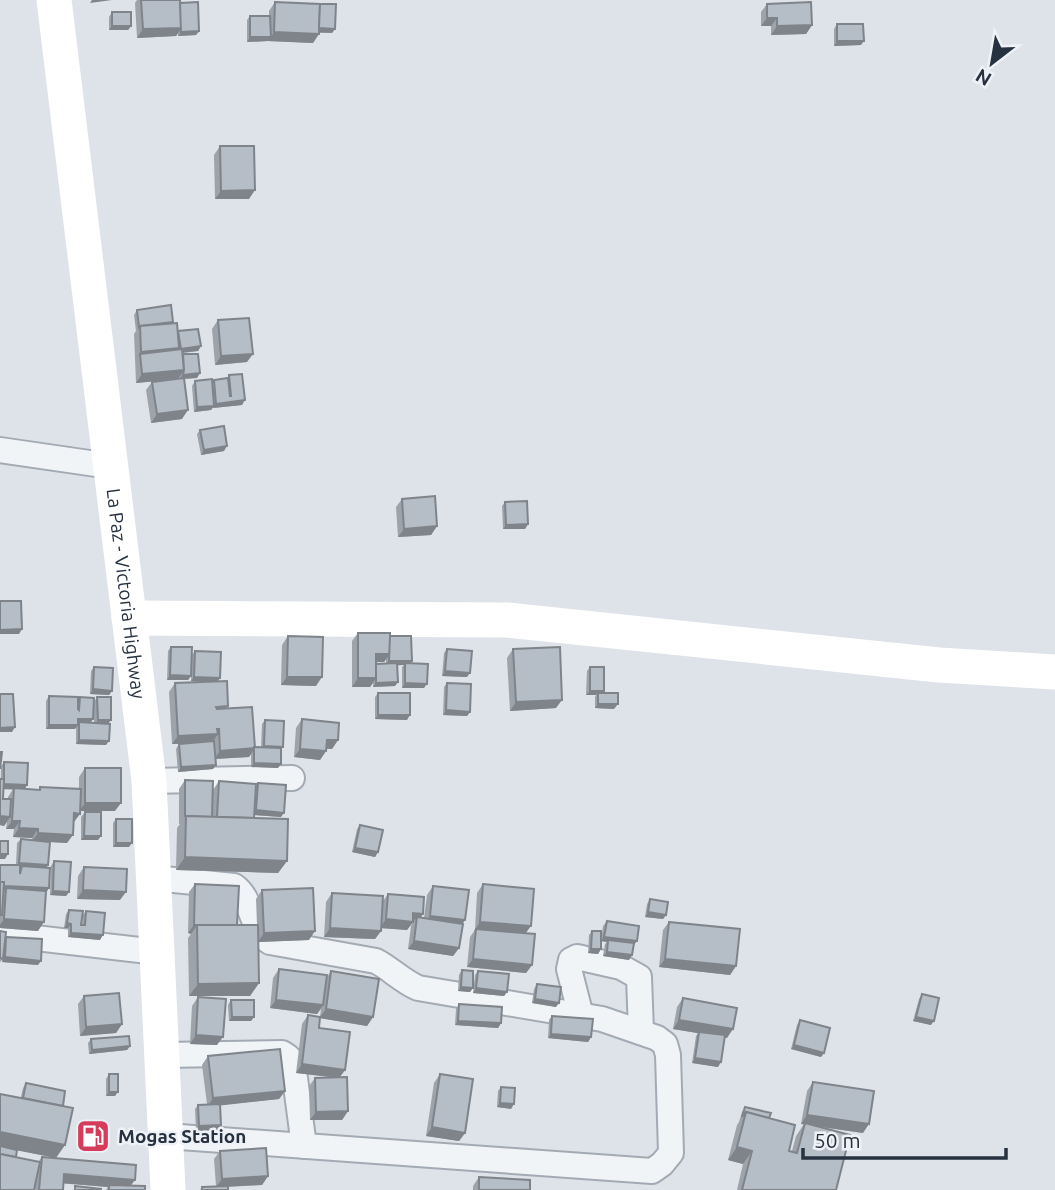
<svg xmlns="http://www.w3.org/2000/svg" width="1055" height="1190" viewBox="0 0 1055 1190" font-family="Ubuntu,sans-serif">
<rect width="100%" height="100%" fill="#dee3e9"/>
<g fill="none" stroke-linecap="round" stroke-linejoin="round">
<!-- street casing -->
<g stroke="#a3aab3" stroke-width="28">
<g id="street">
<path d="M0,450L110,466"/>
<path d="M149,781L292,778"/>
<path d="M154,878L234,886C253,899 251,931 270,942L376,961C391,969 402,981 418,988L602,1019L657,1038L665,1044L668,1055L671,1153L662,1164L652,1171L166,1136"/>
<path d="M0,934L157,952"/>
<path d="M581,1016L569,969L571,960L577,957L621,967L639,977L641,1032"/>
<path d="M162,1055L282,1053L288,1057L293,1063L304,1146"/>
</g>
</g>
<!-- street -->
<use href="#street" stroke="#f1f4f7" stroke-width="24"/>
<!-- secondary -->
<g stroke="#fff" stroke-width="35">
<path id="s1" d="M54,0L149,781L168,1190"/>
<path d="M129,618L507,620L939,665L1055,672"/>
</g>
</g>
<!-- wall -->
<g fill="#9ca3aa" fill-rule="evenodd">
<path d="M137,0H180V3L199,31L196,35L178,36V33L176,36L137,38L135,3Z"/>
<path d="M275,2L335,29L332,33H319L313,43L268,41L247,42V20L250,16H269V11Z"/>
<path d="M767,4L812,25L806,34L771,35V26H761V12Z"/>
<path d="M112,12L131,26L128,30H109V17Z"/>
<path d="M837,24L861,45L834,46V29Z"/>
<path d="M220,146L249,199H215L214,155Z"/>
<path d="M137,310L173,322V323L178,332L201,346L198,351L183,353L197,378L184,379L182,419L151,423L146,390L152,382L180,379L179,377L178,379L136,383L134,334L136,331L134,315Z"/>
<path d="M218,320L247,362L215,365L212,329Z"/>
<path d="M229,375L242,405L213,408V407L211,410L194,412L192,386L195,381L212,383L214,380L227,378Z"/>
<path d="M200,430L224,451L201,455L197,434Z"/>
<path d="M402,499L437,526L431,535L398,537L396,507Z"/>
<path d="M505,502L528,524L525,529H503L502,506Z"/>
<path d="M358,633L390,636L410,663L424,688H402V667L404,665H397L398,682L395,686L373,687V683L370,687H352V641ZM386,659V663L376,664V662H384Z"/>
<path d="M288,636L316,686L281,685L282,645Z"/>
<path d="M171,647L192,655L195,651L218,681L227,708L255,748H261L262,724L265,720L283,747L281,749L278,768L251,767V754L249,757L215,759L216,765L213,769L178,772L176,749L179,744H181H172L169,692L175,683L204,682L191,681L192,657L191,676L188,680H167L168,651Z"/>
<path d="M447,649L467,677L442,676L444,653Z"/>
<path d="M513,649L556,708L510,711L507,658Z"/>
<path d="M94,667L112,691L109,695L90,694L91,671Z"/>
<path d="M590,667L603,693L614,709L595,708V697L596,695H586L587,671Z"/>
<path d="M447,683L470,712L467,716L443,715L444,687Z"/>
<path d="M378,693L407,720L375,719V697Z"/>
<path d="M49,696L78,700L80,697L90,723H94V702L97,697L109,724L106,745L76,744V727L75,729H46V701Z"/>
<path d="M302,719L338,740L332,749H326V751L320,760L294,757L296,728Z"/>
<path d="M4,762L27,785L25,789L39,790L40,787L79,789V777L85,768L115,811H80L73,822L67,843L50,842L48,865L46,868V893L38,931L0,928V865H16L17,843L21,839L32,840V838L13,837L14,829H6L7,822L4,826L0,825L1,766ZM4,789H13L8,797V799H3Z"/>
<path d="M185,780L213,790L219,781L256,786L258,783L281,817L254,815V818L287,861L278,873L176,870L177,828L180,824H179V789Z"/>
<path d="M85,812L98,840H81V817Z"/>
<path d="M116,819L129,847H113V823Z"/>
<path d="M360,825L378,852L375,857L352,852L357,829Z"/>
<path d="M54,861L69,892L66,896L50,895L51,866Z"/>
<path d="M84,867L120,900L77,899L78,876Z"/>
<path d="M195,884L237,925H257L256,899L262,890L309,940L258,942L259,983L250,996H189L188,938L191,934L188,933L189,892Z"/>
<path d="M483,884L525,933L532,965L526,973L467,967L470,937L475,930L477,893Z"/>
<path d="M433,886L465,920L462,924L459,948L453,956L408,949L411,926L413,922L407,930L381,928V931L375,939L324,937L326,902L332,893L383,901L388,894L423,914L420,918H424L427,895Z"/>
<path d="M650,899L666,915L663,919L645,917L647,904Z"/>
<path d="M69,910L81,925H82L83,915L86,911L100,940L68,937V928H64L66,914Z"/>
<path d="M607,921L634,945L632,955L629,960L603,956L605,944L607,942L601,941L603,926Z"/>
<path d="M669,922L736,966L730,975L659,967L663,930Z"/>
<path d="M0,931L5,938L6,937L38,965L2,962V960L0,962Z"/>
<path d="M592,931L601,949L598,954L588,953L589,935Z"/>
<path d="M279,969L326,979L331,971L373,1017L367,1026L320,1018L319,1028L345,1070L340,1077L348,1111L342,1120H310L309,1086L315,1078L331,1077L296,1073L302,1024L308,1015L320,1017L321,1009L317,1014L270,1008L273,978Z"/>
<path d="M462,970L473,988L470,992L458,991L459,975Z"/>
<path d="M478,971L507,992L504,996L473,993L475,975Z"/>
<path d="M537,984L556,1007L532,1003L534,989Z"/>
<path d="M922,994L931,1025L913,1021L919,999Z"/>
<path d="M84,996L122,1024L116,1033L80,1036L78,1004Z"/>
<path d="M198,997L217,1045L190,1044L192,1006Z"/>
<path d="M683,998L727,1038H724L718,1067L692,1063L696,1036L698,1033L673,1029L677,1007Z"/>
<path d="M231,1000L254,1017L251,1021H229L228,1005Z"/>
<path d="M459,1004L501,1023L498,1028L455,1025L456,1009Z"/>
<path d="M552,1016L591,1037L588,1042L548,1038L549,1020Z"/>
<path d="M800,1020L824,1053L821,1057L791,1049L797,1025Z"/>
<path d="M91,1039L130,1046L127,1050L89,1054L88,1043Z"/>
<path d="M208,1056L285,1091L279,1099L220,1105L221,1125L218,1130L196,1131L195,1109L198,1105L207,1104L202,1065Z"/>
<path d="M109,1074L115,1096H106V1079Z"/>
<path d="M440,1074L465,1133L459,1141L426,1136L434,1083Z"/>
<path d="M813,1082L863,1133L814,1126L836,1190H737L743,1164L728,1160L737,1125L739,1122L742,1112L745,1107L769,1118L789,1151H792L796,1136L804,1124H801L807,1091Z"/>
<path d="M26,1083L56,1158L145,1190H106L108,1187L63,1183V1190H0L23,1088ZM17,1150L56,1158L42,1157L38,1162L16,1157Z"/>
<path d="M501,1087L511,1109L497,1107L498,1091Z"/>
<path d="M220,1151L268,1176L262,1185L228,1187V1190H200L202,1187L216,1186L214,1159Z"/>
<path d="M479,1177L530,1190H473V1186Z"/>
</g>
<!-- shaded-wall -->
<g fill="#7f848b">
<path d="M92,0H112L90,3Z"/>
<path d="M767,18H777L771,26H761Z"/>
<path d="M812,25L806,34L771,35L777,26Z"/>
<path d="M112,26H131L128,30H109Z"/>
<path d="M182,28L176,36L137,38L143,29Z"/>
<path d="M319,28L335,29L332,33L316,32Z"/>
<path d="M199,31L196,35L178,36L181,32Z"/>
<path d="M274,32L319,34L313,43L268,41L247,42L250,37H271Z"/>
<path d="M837,41H864L861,45L834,46Z"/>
<path d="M255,190L249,199H215L221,191Z"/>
<path d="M201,346L198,351L178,353L181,349Z"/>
<path d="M179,348L173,357L140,354L135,360L141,352Z"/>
<path d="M253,354L247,362L215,365L221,356Z"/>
<path d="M184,370L178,379L136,383L142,374Z"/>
<path d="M200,373L197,378L180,379L183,375Z"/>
<path d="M245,400L242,405L213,408L216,404Z"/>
<path d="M214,406L211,410L194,412L197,407Z"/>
<path d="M188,410L182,419L151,423L157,414Z"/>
<path d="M227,446L224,451L201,455L204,450Z"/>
<path d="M528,524L525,529H503L506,525Z"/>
<path d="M437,526L431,535L398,537L404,529Z"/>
<path d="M22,629L19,634H0V630Z"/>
<path d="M376,654H390L384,662H370Z"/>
<path d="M389,661H412L409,665L405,663L404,665L386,666Z"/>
<path d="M445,671L470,673L467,677L442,676Z"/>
<path d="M170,675L191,676L188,680H167Z"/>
<path d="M194,677L220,678L217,683L191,681Z"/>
<path d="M287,677H322L316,686L281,685Z"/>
<path d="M358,678H376L370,687H352Z"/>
<path d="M398,682L395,686L373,687L376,683Z"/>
<path d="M405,683L427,684L424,688H402Z"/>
<path d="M93,689L112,691L109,695L90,694Z"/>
<path d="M590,691H604L601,695L598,693L596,695H586Z"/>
<path d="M562,700L556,708L510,711L516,702Z"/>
<path d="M598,704H618L614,709L595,708Z"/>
<path d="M446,710L470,712L467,716L443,715Z"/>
<path d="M378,715H410L407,720L375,719Z"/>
<path d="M78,719H93L90,724L75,723Z"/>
<path d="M98,720H111L108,724H95Z"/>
<path d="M49,725H78L75,729H46Z"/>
<path d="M15,727L12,732H0V728Z"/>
<path d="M217,729H219L215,734H218L212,743L172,744L178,736Z"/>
<path d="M79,740L109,741L106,745L76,744Z"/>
<path d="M327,740H338L332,749L321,748Z"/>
<path d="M264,746L283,747L280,751L261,750Z"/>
<path d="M255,748L249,757L214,759L220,751Z"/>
<path d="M300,749L326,751L320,760L294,757Z"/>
<path d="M254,763L281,764L278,768L251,767Z"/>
<path d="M216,765L213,769L178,772L181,767Z"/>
<path d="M3,784L27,785L24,790L0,789Z"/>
<path d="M85,803H121L115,811H79Z"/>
<path d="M256,810L284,813L281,817L253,815Z"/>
<path d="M74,813L80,814L74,822Z"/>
<path d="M0,816L10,817L4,826L0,825Z"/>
<path d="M12,821H20L14,829H6Z"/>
<path d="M19,828L38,829L32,838L13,837Z"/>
<path d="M38,833L73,835L67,843L32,841Z"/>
<path d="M84,836H101L98,840H81Z"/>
<path d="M116,843H132L129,847H113Z"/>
<path d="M355,848L378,852L375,857L352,852Z"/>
<path d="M0,854H8L5,859H0Z"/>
<path d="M185,857L287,861L278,873L176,870Z"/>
<path d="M19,863L48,865L45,870L16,867Z"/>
<path d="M0,886L49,888L46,893L6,888L4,891L0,890Z"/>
<path d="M83,890L126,892L120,900L77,899Z"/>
<path d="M53,891L69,892L66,896L50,895Z"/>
<path d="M648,912L666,915L663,919L645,917Z"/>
<path d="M413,913L423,914L417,923V917L407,930L380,928L386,919Z"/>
<path d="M430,916L465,920L459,929L424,924Z"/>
<path d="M4,919L44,922L38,931L0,928V925Z"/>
<path d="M480,922L531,926L525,934L474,931Z"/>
<path d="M67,923L71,924L68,928H64Z"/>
<path d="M194,925L237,927L197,925L191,934L188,933Z"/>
<path d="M330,928L381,931L375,939L324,937Z"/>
<path d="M315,931L309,940L258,942L264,933Z"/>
<path d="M71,933L103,935L100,940L68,937Z"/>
<path d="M604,937L637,941L634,945L608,940L607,942L601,941Z"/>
<path d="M414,941L459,948L453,956L408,949Z"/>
<path d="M591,949H601L598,954L588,953Z"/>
<path d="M607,952L632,955L629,960L603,956Z"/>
<path d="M5,957L41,961L38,965L2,962Z"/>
<path d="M473,959L532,965L526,973L467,967Z"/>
<path d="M665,959L736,966L730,975L659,967Z"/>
<path d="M259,983L250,996H189L198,984Z"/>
<path d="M461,987L473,988L470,992L458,991Z"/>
<path d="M476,988L507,992L504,996L473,993Z"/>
<path d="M535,999L559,1003L556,1007L532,1003Z"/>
<path d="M276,1000L323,1005L317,1014L270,1008Z"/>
<path d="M326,1009L373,1017L367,1026L319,1018Z"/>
<path d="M232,1017H254L251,1021H229Z"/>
<path d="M916,1017L934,1021L931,1025L913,1021Z"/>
<path d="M679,1020L733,1029L727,1038L673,1029Z"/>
<path d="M458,1021L501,1023L498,1028L455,1025Z"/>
<path d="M122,1024L116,1033L80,1036L86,1027Z"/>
<path d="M551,1034L591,1037L588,1042L548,1038Z"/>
<path d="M196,1035L223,1037L217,1045L190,1044Z"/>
<path d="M794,1045L824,1053L821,1057L791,1049Z"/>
<path d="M130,1046L127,1050L89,1054L92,1050Z"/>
<path d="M695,1058L721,1062L718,1067L692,1063Z"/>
<path d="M302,1064L345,1070L339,1078L296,1073Z"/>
<path d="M285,1091L279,1099L207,1107L213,1098Z"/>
<path d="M109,1092H118L115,1096H106Z"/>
<path d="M500,1103L514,1104L511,1109L497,1107Z"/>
<path d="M348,1111L342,1120H310L316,1112Z"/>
<path d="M807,1115L869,1124L863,1133L801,1124Z"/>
<path d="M221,1125L218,1130L196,1131L199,1126Z"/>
<path d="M432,1127L465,1133L459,1141L426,1136Z"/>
<path d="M0,1132L65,1145L56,1158L0,1147Z"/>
<path d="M737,1147L752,1151L743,1164L728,1160Z"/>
<path d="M64,1174L135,1180L129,1188L109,1185L108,1187L58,1183Z"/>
<path d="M268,1176L262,1185L216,1187L222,1179Z"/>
</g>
<!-- building -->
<g fill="#b5bdc6" stroke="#7f848b" stroke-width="2">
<path d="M141,0H180L182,28L143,29Z"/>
<path d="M198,2L199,31L181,32L180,3Z"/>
<path d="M275,2L320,4L319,34L274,32Z"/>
<path d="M811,2L812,25L777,26V18H767V4Z"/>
<path d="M320,4H336L335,29L319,28Z"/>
<rect x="112" y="12" width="19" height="14"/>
<path d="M250,16H270L271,37H250Z"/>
<path d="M837,24H863L864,41H837Z"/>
<path d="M220,146H254L255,190L221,191Z"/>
<path d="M171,305L173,322L140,326L139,327L137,310Z"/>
<path d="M249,318L253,354L221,356L218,320Z"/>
<path d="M177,323L179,348L141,352L140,326Z"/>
<path d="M198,329L201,346L181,349L178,331Z"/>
<path d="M182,349L184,370L142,374L140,354Z"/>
<path d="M183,354H198L200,373L183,375L184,370Z"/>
<path d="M242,374L245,400L216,404L214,380L228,378L230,396H231L229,375Z"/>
<path d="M184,378L188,410L157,414L152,382Z"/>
<path d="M212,379L214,406L197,407L195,381Z"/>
<path d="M224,426L227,446L204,450L200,430Z"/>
<path d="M435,496L437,526L404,529L402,499Z"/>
<path d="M527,501L528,524L506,525L505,502Z"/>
<path d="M0,601H21L22,629L0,630Z"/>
<path d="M358,633H390V654H376V678H358Z"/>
<path d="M288,636L323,637L322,677H287Z"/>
<path d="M390,636H411L412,661H389Z"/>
<path d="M171,647H192L191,676L170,675Z"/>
<path d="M560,647L562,700L516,702L513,649Z"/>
<path d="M447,649L472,651L470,673L445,671Z"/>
<path d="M195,651L221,652L220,678L194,677Z"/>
<path d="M397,663L398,682L376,683V664Z"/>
<path d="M405,663L428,664L427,684L405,683Z"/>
<path d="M94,667L113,668L112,691L93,689Z"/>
<rect x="590" y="667" width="14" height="24"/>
<path d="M227,681L228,706L216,707L217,709L252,707L255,748L220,751L219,729H217L218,734L178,736L175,683Z"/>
<path d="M447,683L471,684L470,712L446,710Z"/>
<rect x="378" y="693" width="32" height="22"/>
<rect x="598" y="693" width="20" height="11"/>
<path d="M0,694H13L15,727L0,728Z"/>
<path d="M49,696L78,697V709L79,710L80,697L94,698L93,719H78V725H49Z"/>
<path d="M97,697H111V720H98Z"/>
<path d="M302,719L339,723L338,740H327L326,751L300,749Z"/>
<path d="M265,720L284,721L283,747L264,746Z"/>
<path d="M79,722L110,724L109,741L79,740Z"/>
<path d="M214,741L216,765L181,767L179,744Z"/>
<path d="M254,747L281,748V764L254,763Z"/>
<path d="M0,752H2L0,769Z"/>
<path d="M4,762L28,763L27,785L4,784Z"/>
<rect x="85" y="768" width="36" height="35"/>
<path d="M0,779H4L3,799H11L10,817L0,816Z"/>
<path d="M185,780L213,781L212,817L185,816Z"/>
<path d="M219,781L256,784L254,818L217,817Z"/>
<path d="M258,783L286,785L284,813L256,810Z"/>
<path d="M40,787L81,789L80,814L74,813L73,835L38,833V829L19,828L20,821H12L14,788L40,790Z"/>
<path d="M85,812H101V836H84Z"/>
<path d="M186,816L288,819L287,861L185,857Z"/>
<rect x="116" y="819" width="16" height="24"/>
<path d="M360,825L383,830L378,852L355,848Z"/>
<path d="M21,839L50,842L48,865L19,863Z"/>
<rect x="0" y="841" width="8" height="13"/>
<path d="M54,861L71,862L69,892L53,891Z"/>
<path d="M0,865H20V874L22,866L50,868L49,888L4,886V882H0Z"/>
<path d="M84,867L127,869L126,892L83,890Z"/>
<path d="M0,882H4L2,915H0Z"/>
<path d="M195,884L239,886L237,925H194Z"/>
<path d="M483,884L534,889L531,926L480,922Z"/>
<path d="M433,886L469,890L465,920L430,916Z"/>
<path d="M6,888L46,891L44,922L4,919Z"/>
<path d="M313,888L315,931L264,933L262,890Z"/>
<path d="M332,893L383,896L381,931L330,928Z"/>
<path d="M388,894L424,897L423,914L413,913V922L386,919Z"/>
<path d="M650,899L668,902L666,915L648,912Z"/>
<path d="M69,910L83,911L81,925H85L86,911L105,913L103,935L71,933V924L67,923Z"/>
<path d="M417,917L463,924L459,948L414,941Z"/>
<path d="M607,921L639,926L637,941L604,937Z"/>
<path d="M669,922L740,929L736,966L665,959Z"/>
<path d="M197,925H258L259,983L198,984Z"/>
<path d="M476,929L535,934L532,965L473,959Z"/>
<path d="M0,931L6,932L3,959L0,958Z"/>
<path d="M592,931H601V949H591Z"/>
<path d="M6,937L42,939L41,961L5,957Z"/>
<path d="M608,940L634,943L632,955L607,952Z"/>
<path d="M279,969L327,975L323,1005L276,1000Z"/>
<path d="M462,970L473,971V988L461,987Z"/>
<path d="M331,971L379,979L373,1017L326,1009Z"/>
<path d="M478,971L509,974L507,992L476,988Z"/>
<path d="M537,984L561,987L559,1003L535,999Z"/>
<path d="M119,993L122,1024L86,1027L84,996Z"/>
<path d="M922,994L939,998L934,1021L916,1017Z"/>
<path d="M198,997L226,999L223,1037L196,1035Z"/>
<path d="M683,998L737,1008L733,1029L679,1020Z"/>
<path d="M231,1000H254V1017H232Z"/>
<path d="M459,1004L502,1007L501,1023L458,1021Z"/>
<path d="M308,1015L320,1017L319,1028L350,1032L345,1070L302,1064Z"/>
<path d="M552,1016L593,1019L591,1037L551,1034Z"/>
<path d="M800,1020L830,1028L824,1053L794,1045Z"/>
<path d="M699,1032L725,1035L721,1062L695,1058Z"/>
<path d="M129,1036L130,1046L92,1050L91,1039Z"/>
<path d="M280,1049L285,1091L213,1098L208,1056Z"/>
<rect x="109" y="1074" width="9" height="18"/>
<path d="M440,1074L473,1079L465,1133L432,1127Z"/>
<path d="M347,1077L348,1111L316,1112L315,1078Z"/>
<path d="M813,1082L874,1091L869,1124L807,1115Z"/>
<path d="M26,1083L65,1091L63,1106L23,1098Z"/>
<path d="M501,1087L515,1088L514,1104L500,1103Z"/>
<path d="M0,1094L73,1108L65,1145L0,1132Z"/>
<path d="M220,1104L221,1125L199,1126L198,1105Z"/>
<path d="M745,1107L771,1113L769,1118L746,1112L742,1117Z"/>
<path d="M746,1112L795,1125L789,1151L797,1153L805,1123L850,1135L836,1190H742L752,1151L737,1147Z"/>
<path d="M0,1146L17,1150L16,1157L0,1154Z"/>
<path d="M266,1148L268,1176L222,1179L220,1151Z"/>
<path d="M0,1154L40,1162L34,1190H0Z"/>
<path d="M42,1157L136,1165L135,1180L64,1174L63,1190H39Z"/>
<path d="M479,1177L530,1180V1190H479Z"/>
<path d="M109,1185L145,1186V1190H109Z"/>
<path d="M75,1186L101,1189V1190H75Z"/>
<path d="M228,1186V1190H202V1187Z"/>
</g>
<!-- icons -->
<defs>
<g id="fuel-square" transform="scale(1.75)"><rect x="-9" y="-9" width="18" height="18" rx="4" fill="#d53c5c" stroke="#eef2f6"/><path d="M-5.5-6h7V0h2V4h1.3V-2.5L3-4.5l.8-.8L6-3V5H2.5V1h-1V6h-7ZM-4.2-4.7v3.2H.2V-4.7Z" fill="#fff"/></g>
</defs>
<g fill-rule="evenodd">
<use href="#fuel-square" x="93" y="1136"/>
</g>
<g text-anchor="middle" stroke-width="5" stroke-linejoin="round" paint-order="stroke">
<!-- street labels -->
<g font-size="19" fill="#273241" stroke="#eef2f6">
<text dy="7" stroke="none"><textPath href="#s1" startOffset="598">La Paz - Victoria Highway</textPath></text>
</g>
<!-- poi labels -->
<g font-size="19" font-weight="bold" fill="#273241" stroke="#eef2f6" text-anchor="start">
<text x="118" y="1143">Mogas Station</text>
</g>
</g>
<!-- north arrow -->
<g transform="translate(992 63) rotate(211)" stroke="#eef2f6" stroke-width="5" paint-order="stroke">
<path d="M0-5L12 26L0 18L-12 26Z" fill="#273241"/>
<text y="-10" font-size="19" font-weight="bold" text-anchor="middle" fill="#273241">N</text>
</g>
<!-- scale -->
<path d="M803 1148v10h203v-10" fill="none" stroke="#273241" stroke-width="3.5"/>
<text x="814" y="1148" font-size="21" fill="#273241" stroke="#eef2f6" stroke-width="5" paint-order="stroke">50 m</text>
</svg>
